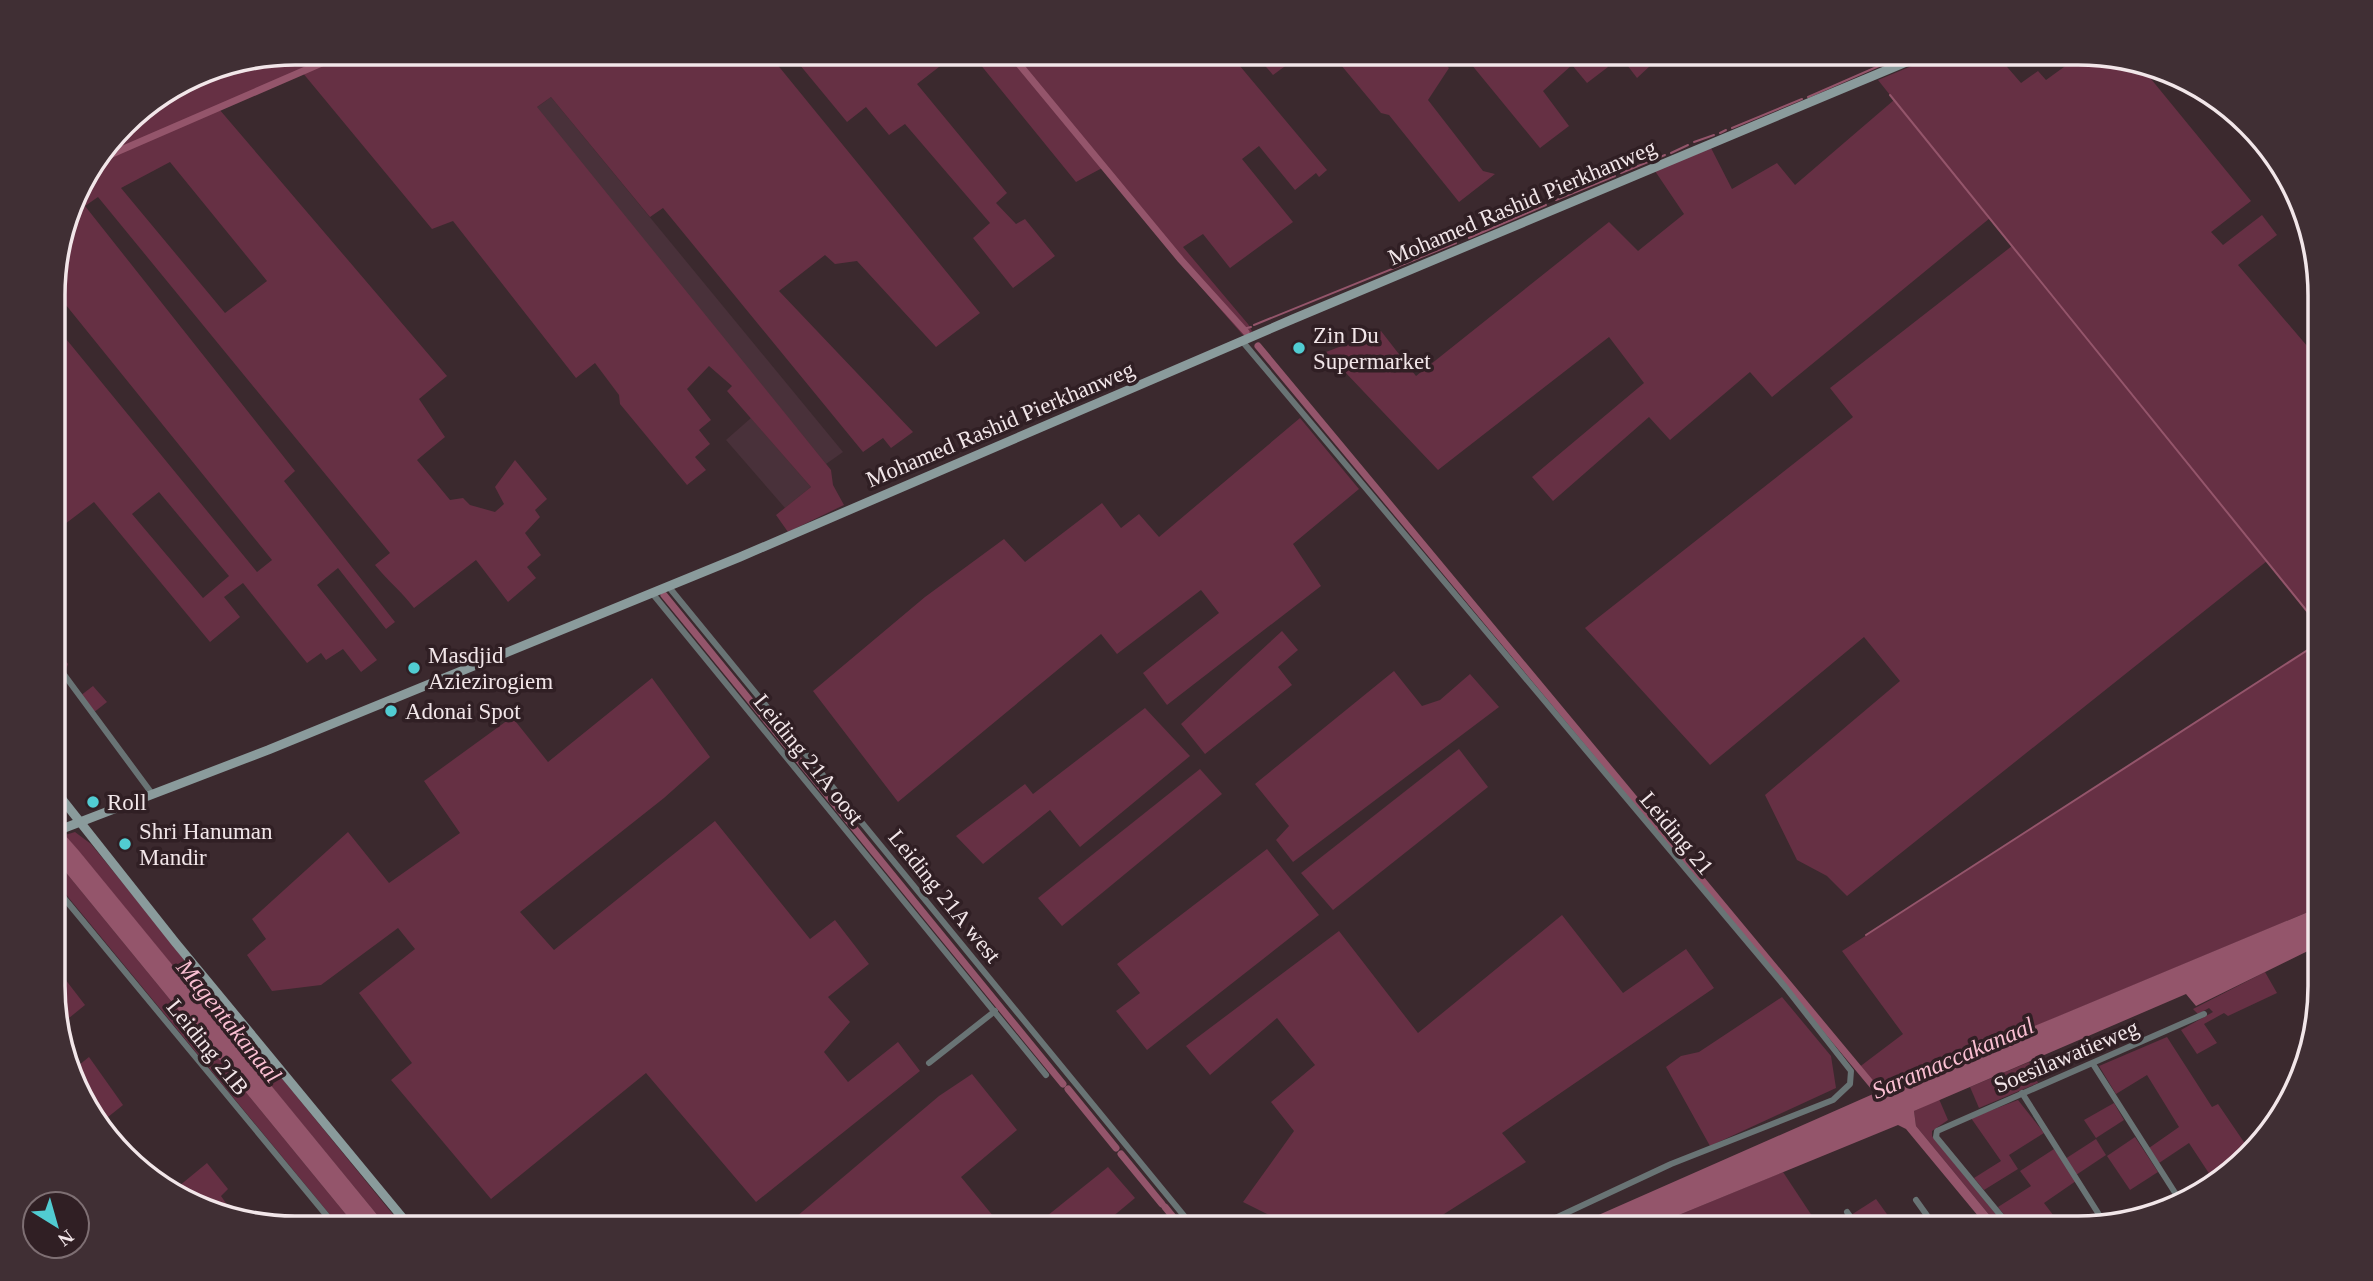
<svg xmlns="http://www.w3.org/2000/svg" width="2373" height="1281" viewBox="0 0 2373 1281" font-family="'Times New Roman',serif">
<rect width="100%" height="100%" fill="#3b292e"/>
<!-- built -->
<g fill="#49313a">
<path d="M551,97L843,452L826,464L551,128L536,108Z"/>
<path d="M751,418L811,487L785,508L726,440Z"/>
</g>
<!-- green -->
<g fill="#663044" fill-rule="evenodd">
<path d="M295,52H767L980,313L936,347L857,261L835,264L825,255L779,291L913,432L891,448L883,438L863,452L663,208L650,217L551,97L537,107L831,470L833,485L844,505L788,532L776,515L811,487L727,391L732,386L709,366L687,389L711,420L699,430L710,444L695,457L706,470L687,485L620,404L619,395L595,363L576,378L453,221L432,229L302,72L219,109L447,376L419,399L445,437L417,460L450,500L463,498L470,505L495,512L504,504L495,487L515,460L547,499L535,510L540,517L525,533L541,555L527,567L536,578L508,602L476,560L414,608C402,592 388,581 375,565L390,553L98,197L85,206L295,471L284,481L395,622L386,629L338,568L317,585L377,660L361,672L343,649L326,660L321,653L307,663L243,583L224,597L240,617L210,642L94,502L65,524L54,509L53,323L257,572L272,560L53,289V279L78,187L135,113L203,71ZM170,162L267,281L225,313L121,188ZM159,492L229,576L203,598L132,514Z"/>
<path d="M1665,52L1637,78L1618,53V52Z"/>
<path d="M790,53H957L917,84L1007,193L996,203L1016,224L1025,219L1055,256L1013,288L973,238L990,223L905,124L889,135L866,107L847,122Z"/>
<path d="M971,53H1229L1327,170L1319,177L1316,173L1295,190L1259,146L1242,159L1293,222L1230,268L1203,234L1183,247L1248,324L1252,331L1251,334L1245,337L1241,333L1173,255L1175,252L1104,167L1076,182Z"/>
<path d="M1254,53H1303L1273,75Z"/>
<path d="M1331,53H1434L1449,68L1428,100L1483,171L1495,174L1459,202L1389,115L1381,113Z"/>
<path d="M1462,53H1584L1589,59L1600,57L1608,67L1587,83L1572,65L1543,91L1569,126L1540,148Z"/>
<path d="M1943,53H1995L2021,83L2038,71L2046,80L2075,59L2070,53L2142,68L2251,201L2211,232L2223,245L2262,215L2277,235L2238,265L2319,360V626L2267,561L1847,896L1827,876L1797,860L1765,795L1900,681L1864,637L1710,765L1585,628L1853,417L1830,388L2012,246L1990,218L1772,397L1750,372L1670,440L1649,417L1553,501L1532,477L1644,383L1609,337L1438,470L1326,352L1381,331L1416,376L1609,222L1638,251L1684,214L1655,171L1711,148L1732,189L1777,163L1795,185L1894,100L1878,80Z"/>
<path d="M1300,418L1359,489L1293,544L1321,586L1167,705L1143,673L1219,613L1201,590L1117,654L1101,634L898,802L813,691L925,597L1004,539L1025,562L1102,503L1121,528L1139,514L1159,537Z"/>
<path d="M1282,631L1298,650L1278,667L1292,685L1205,754L1181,724Z"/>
<path d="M2320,642V907L1878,1092L1858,1068L1903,1034L1842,951Z"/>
<path d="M54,646L68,664L63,678L54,685Z"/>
<path d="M1394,671L1422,706L1440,700L1470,674L1499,707L1293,862L1276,840L1289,826L1255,784Z"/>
<path d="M652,678L710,757L664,798L520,912L554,950L715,821L810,939L835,920L869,964L828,997L850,1022L824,1052L848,1082L898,1042L920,1071L756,1202L646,1073L491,1199L391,1080L412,1063L359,993L415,949L398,928L321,985L272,991L247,955L266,939L252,919L348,832L389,883L460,833L424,781L512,717L548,762Z"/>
<path d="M93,686L107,702L93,713L80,696Z"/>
<path d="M1145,708L1190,756L1080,847L1050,810L983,864L956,836L1025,784L1033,794Z"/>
<path d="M1459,749L1488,787L1333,910L1301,873Z"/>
<path d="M1200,769L1222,794L1062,926L1038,898Z"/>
<path d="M75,832L91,844L404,1228H388L65,835Z"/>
<path d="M1267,849L1319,915L1147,1050L1116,1011L1140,993L1117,964Z"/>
<path d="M54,858L357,1228H341L54,880Z"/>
<path d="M1562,915L1623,993L1686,949L1714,988L1502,1133L1526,1162L1422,1228H1295L1243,1202L1294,1131L1271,1102L1315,1065L1277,1018L1210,1075L1186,1046L1339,931L1418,1033Z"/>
<path d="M55,966L85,1005L58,1027L55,1018Z"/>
<path d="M2265,972L2277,993L2228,1016L2224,1013L2204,1024L2217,1043L2197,1054L2181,1030L2213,1012L2209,1008L2198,1014L2193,1009Z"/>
<path d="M1782,997L1831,1056L1836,1088L1710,1146L1666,1067L1681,1056L1699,1052Z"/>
<path d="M2167,1037L2212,1107L2218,1104L2248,1148L2216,1184L2189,1143L2159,1163L2149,1148L2179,1127L2147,1075L2116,1094L2099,1066Z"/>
<path d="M89,1057L123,1105L98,1125L94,1121L74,1069Z"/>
<path d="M2029,1062L2038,1083L1979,1108L1970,1087Z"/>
<path d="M972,1074L1017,1130L961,1177L1003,1228H783L939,1096Z"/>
<path d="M1939,1099L1948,1120L1932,1131V1136L2007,1228H2000L1916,1126L1914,1111Z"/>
<path d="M2018,1100L2044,1133L2009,1155L2018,1169L1984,1190L1974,1178L2001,1161L1971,1118Z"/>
<path d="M2114,1103L2124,1120L2096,1138L2084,1120Z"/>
<path d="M2135,1137L2158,1172L2130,1190L2107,1156Z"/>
<path d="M2096,1139L2106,1155L2076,1175L2065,1159Z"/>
<path d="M2054,1149L2076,1181L2044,1203L2063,1228H2015L1998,1207L2031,1186L2020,1171Z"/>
<path d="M207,1163L228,1189L221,1196L232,1212L238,1208L245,1217L187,1203L173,1191Z"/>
<path d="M1108,1167L1135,1198L1099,1228H1032Z"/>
<path d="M1783,1172L1820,1228H1647Z"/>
<path d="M1876,1199L1897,1228H1861L1851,1215Z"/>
</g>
<!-- water -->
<g fill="#94556b">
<path d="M65,835L79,851L388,1228H357L54,858V838Z"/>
<path d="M2320,907V945L2196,1006L2186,994L1914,1111L1916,1126L2000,1228H1988L1906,1129L1898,1125L1647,1228H1569L1898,1083Z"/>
</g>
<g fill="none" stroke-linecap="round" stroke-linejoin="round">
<!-- stream -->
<g stroke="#94556b" stroke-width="2">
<path d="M1890,95L2319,626"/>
<path d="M1808,97L1911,52"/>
<path d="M1732,128L1802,99"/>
<path d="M1720,133L1726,130"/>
<path d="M1694,142L1714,135"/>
<path d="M1671,153L1688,145"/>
<path d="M1621,173L1665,155"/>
<path d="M1556,200L1615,176"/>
<path d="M1469,238L1546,205"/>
<path d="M1254,325L1456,243"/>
<path d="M1243,329L1251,327"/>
<path d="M1866,935L2320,642"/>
</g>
<!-- canal -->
<g stroke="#94556b" stroke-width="7">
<path d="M1009,52L1181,260L1246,332"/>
<path d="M98,160L347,52"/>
<path d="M1258,346L1884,1099"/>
<path d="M664,595L1063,1084"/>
<path d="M1068,1089L1116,1148"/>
<path d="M1121,1154L1162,1204"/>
<path d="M1165,1207L1182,1228"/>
</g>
<!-- street -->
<g stroke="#697475" stroke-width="6">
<path d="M1242,341L1786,988L1851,1071L1850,1084L1833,1100L1671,1164L1534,1228"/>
<path d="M668,586L1194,1228"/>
<path d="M652,593L1046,1075"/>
<path d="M54,661L153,795"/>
<path d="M54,886L337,1228"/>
<path d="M929,1063L995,1011"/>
<path d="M2093,1064L2179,1199"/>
<path d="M2022,1093L2105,1224"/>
<path d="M1916,1200L1936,1228"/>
<path d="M1847,1212L1858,1228"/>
<path d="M1754,1226L1755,1228"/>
<path d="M2011,1228L1936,1137L1937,1131L2204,1014"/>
</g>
<!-- secondary -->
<g stroke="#8a9b9c" stroke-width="9">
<path d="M54,789L175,942L411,1228"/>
<path d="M54,832L268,750L740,557L1293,319L1930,52"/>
</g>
</g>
<!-- markers -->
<g fill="#51ccd2" stroke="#301f24" stroke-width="2.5">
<circle cx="1299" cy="348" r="7"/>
<circle cx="414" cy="668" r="7"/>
<circle cx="391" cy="711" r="7"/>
<circle cx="93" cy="802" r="7"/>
<circle cx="125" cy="844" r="7"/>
</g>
<g text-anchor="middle" stroke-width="7" stroke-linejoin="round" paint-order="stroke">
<!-- street labels -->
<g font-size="23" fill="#f2e6e9" stroke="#301f24">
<text transform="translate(1522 202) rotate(-23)" y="8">Mohamed Rashid Pierkhanweg</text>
<text transform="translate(1000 424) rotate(-23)" y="8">Mohamed Rashid Pierkhanweg</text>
<text transform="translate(809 759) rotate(51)" y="8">Leiding 21A oost</text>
<text transform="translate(1677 833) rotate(50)" y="8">Leiding 21</text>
<text transform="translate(945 896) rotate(51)" y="8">Leiding 21A west</text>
<text transform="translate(208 1047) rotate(51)" y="8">Leiding 21B</text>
<text transform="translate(2066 1056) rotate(-23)" y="8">Soesilawatieweg</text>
</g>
<!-- poi labels -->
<g font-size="23" fill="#f2e6e9" stroke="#301f24" text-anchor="start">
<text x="1313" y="343">Zin Du<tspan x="1313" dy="26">Supermarket</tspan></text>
<text x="428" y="663">Masdjid<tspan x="428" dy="26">Aziezirogiem</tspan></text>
<text x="405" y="719">Adonai Spot</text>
<text x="107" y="810">Roll</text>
<text x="139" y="839">Shri Hanuman<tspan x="139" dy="26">Mandir</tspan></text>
</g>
<!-- water labels -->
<g font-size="24" font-style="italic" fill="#fabfd2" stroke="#301f24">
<text transform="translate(229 1021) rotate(51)" y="8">Magentakanaal</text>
<text transform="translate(1953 1058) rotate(-23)" y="8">Saramaccakanaal</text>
</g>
</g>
<!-- crop -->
<path d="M0 0H2373V1281H0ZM295 65H2078A230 230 0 0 1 2308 295V986A230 230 0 0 1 2078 1216H295A230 230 0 0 1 65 986V295A230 230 0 0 1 295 65Z" fill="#402f34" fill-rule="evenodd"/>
<path fill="none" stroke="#f2e6e9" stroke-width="3.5" d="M295 65H2078A230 230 0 0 1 2308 295V986A230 230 0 0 1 2078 1216H295A230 230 0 0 1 65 986V295A230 230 0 0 1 295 65Z"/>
<!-- north arrow -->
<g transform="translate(56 1225) rotate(143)"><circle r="33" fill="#301f24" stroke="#7e6f73" stroke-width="2"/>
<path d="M0-5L12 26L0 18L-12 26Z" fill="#51ccd2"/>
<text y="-10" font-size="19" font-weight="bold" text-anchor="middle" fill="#f2e6e9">N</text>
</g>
</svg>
